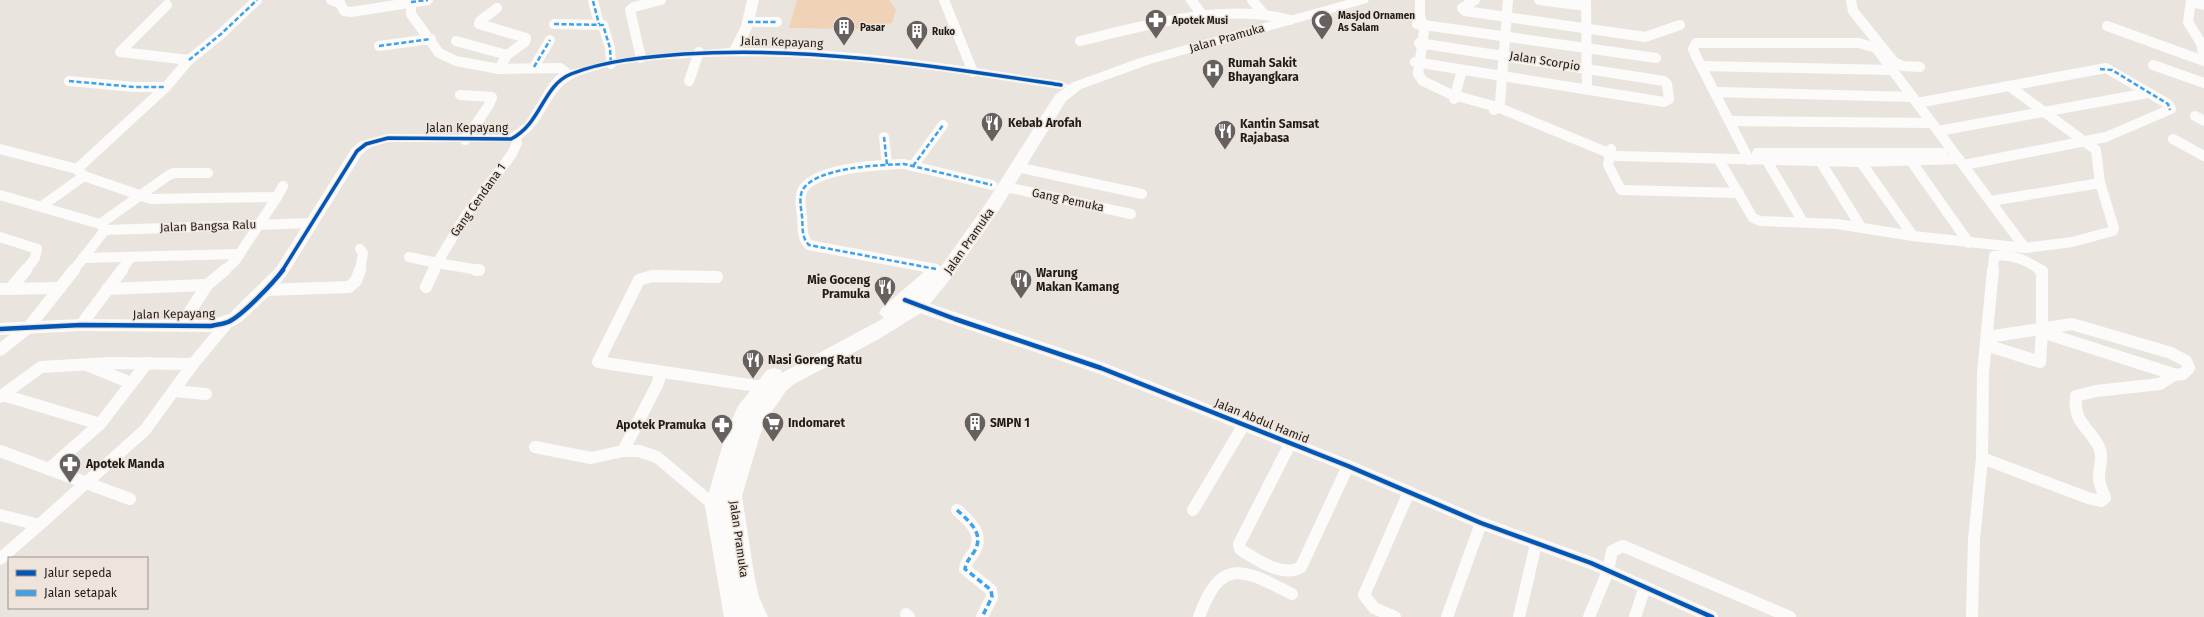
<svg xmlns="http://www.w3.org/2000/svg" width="2204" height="617" viewBox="0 0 2204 617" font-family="'Fira Sans',sans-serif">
<rect width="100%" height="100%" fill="#eae4df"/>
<!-- green -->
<path fill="#f0d2b6" d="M797,0H889L896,10L892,23L865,29L789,28Z"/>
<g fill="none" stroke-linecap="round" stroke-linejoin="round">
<!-- street-far1 -->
<g stroke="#fcfbfa" stroke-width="10">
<path d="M331,0L340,3L344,11L351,12L428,0"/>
<path d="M411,0V14L439,53L456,61L499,69L560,68L569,75"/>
<path d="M944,0L973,72"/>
<path d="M1191,0L1204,17"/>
<path d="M1252,0L1263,13"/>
<path d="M1420,0V16L1424,31L1418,74L1423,81L1450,94L1497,107L1616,156L1860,162L1959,159"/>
<path d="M1475,0L1462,8L1465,11L1645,37L1680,25"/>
<path d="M1539,0L1586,6"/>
<path d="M1586,0L1587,88"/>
<path d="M1851,0L1853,11L1894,62L1903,66L1920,67"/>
<path d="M2191,0L2188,22L2201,43L2204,58"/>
<path d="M593,1L599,24"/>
<path d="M2191,2L2204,5"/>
<path d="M497,8L480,21L479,24L526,38L525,42L507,55L499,69"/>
<path d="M748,22H777"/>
<path d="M554,24L603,25L610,48L611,64"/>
<path d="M1417,24L1656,58"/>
<path d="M2107,26L2204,61"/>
<path d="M456,41L507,55"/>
<path d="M1080,41C1143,26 1226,2 1290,20"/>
<path d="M379,46L431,39"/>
<path d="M641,58L630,10L634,7L661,0"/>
<path d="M189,60L221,34L257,0"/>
<path d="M1415,62L1664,102L1669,99L1667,84L1664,81L1419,43"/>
<path d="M2153,65L2204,83"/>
<path d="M1701,66L1892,70"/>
<path d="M534,67L550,40"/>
<path d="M69,81L134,87H166"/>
<path d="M689,81L699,52"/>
<path d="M1716,92L1913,97"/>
<path d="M460,95L492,97L489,105L465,140"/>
<path d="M1454,99L1462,70"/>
<path d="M1917,103L2106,68L2168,104L2171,109L2106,137L1964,165"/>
<path d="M1494,110L1500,103L1508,0"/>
<path d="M2195,116L2204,121"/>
<path d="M1729,121L1932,123"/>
<path d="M1938,131L2148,93"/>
<path d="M884,137L887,165"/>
<path d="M2173,139L2204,156"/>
<path d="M0,149L77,169"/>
<path d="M1611,149L1608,165L1621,190L1739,193"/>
<path d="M1757,153H1942"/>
<path d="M1858,158L1913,236"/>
<path d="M1719,160L1753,218L1760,221L1837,224L1913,236L2025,248L2072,242L2113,231L2114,228L2100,183L2096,150L2009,86"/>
<path d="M1749,160L1696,56L1693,49L1696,43H1859L1876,48L2025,248"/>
<path d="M1767,161L1803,222"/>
<path d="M1820,161L1861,227"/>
<path d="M1911,161L1969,243"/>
<path d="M913,166L943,125"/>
<path d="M1016,167L1142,194"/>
<path d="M84,176L151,199L277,197L283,186"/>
<path d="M1006,187L1131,214"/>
<path d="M0,195L100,224"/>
<path d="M1991,201L2100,183"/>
<path d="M42,206L84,176L77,169L166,87L189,60L120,52L167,5"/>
<path d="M100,224L169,175L174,173H208"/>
<path d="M105,230L312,223"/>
<path d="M0,237L37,249L35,258L25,271"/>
<path d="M409,257L437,263L468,212L512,154L517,143L515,137"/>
<path d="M83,258L240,254"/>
<path d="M936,269L809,245C801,237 803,227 802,216C801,208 799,199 802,191C814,167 881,165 904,164L992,185"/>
<path d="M73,271L105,230L101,225"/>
<path d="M121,271L131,257"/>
<path d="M224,271L235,261L277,197"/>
<path d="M360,271L363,253L360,249"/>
<path d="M434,271L437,263L479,270"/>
<path d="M1993,271L1994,256C2011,254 2028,260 2041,271"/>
</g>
<!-- street -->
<g stroke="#fcfbfa" stroke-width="12">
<path d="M476,270H479"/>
<path d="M2040,270L2042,271V332L2173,374"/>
<path d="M717,277L652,276L639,280L598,362L763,387"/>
<path d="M426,287L434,270"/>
<path d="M0,289L60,288"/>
<path d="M10,289L26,270"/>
<path d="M107,289L207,285"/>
<path d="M265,290L349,287L356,281L360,270"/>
<path d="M912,304L1101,368L1348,466L1481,523L1591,563L1712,617"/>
<path d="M182,324L207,285L225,270"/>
<path d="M81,325L122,270"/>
<path d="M1986,345L2040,362L2042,332"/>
<path d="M0,350L28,328L74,270"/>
<path d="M193,364L228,322"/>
<path d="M89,366L131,383"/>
<path d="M174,391L206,394"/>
<path d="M3,395L100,424L50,468"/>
<path d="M0,397L41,367L111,363L193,364L145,430L39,525L0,515"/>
<path d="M100,424L147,363"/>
<path d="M1290,444L1239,544L1240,549L1244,552C1259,561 1284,578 1301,567L1348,466"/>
<path d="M535,447L591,458L623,451H639L657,457L715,506"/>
<path d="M0,451L130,499"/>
<path d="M623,451L657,385L661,373"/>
<path d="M1982,458L2088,498L2101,501L2105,498C2103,491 2099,485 2099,477C2099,467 2104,457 2099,447C2089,426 2073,424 2076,396L2096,391L2160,384L2174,375L2183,374L2189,368L2186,361L2171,353L2072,324L1988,337"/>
<path d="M957,510C970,522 985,534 974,552C970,558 966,562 965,569L991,590L992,597L982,617"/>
<path d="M1193,510L1243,426"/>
<path d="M0,559L39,525"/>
<path d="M906,614L909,617"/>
<path d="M1199,617C1221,556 1243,569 1292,594"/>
<path d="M1395,617L1374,608L1364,595L1409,492"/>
<path d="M1447,617L1481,523"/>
<path d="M1519,617L1536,544"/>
<path d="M1589,617L1608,571L1612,551L1623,546L1790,617"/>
<path d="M1635,617L1645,587"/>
<path d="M1972,617L1974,540L1982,458L1983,373L1993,270"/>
</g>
<!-- secondary -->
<path fill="#fcfbfa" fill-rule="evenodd" d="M747,0H759L753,26L742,48C850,47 955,65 1061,81L1068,85L1061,89C936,70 812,50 685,58C650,60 609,63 576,77C547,89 547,126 516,142H388L371,147L362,154L286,276L271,294L241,322L234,326L210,332L81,331L0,335V323L81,319L210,320L229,314L276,268L352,148L361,141L388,134L509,135L525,123L549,84L556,76L566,71L635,56L730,48L741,26Z"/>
<!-- primary -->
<path fill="#fcfbfa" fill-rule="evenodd" d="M1347,0H1369L1367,3L1150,64L1081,89L1066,101L999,210L951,278L924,311L879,339L794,384L786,391L768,417L760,435L742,496L754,574L759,597L768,617H724L705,506L726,433L738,406L767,370L774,368L781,370L782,373L884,318L879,313L882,308L924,272L930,270L937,272L987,202L1055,95L1071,83L1140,58Z"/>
<!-- quiet-far1 -->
<g stroke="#3da2ea" stroke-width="2.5" stroke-dasharray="5 2.5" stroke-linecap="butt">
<path d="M593,1L599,24"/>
<path d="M411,2L428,0"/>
<path d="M748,22H777"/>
<path d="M554,24L603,25L610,48L611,64"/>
<path d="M379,46L431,39"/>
<path d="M189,60L221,34L257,0"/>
<path d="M534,67L550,40"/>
<path d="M2100,69L2112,70L2168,104L2170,110"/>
<path d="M69,81L134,87H166"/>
<path d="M884,137L887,165"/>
<path d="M913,166L943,125"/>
<path d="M936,269L809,245C801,237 803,227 802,216C801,208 799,199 802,191C814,167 881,165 904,164L992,185"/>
</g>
<!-- quiet -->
<path stroke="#3da2ea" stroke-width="3.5" stroke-dasharray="6 3.5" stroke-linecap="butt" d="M957,510C970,522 985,534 974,552C970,558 966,562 965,569L991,590L992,597L982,617"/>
<!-- cycleway-far1 casing -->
<g stroke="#eee4db" stroke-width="5.5">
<path id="cycleway-far1" d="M282,271L357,151L366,144L388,138L511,139C542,123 542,86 571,74C606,60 647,57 684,54C811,46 936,66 1061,85"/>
</g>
<!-- cycleway casing -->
<g stroke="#eee4db" stroke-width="7">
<g id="cycleway">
<path d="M905,300L955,319L1101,368L1348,466L1481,523L1591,563L1712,617"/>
<path d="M0,329L81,325L210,326C216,325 223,324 228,322C242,316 274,282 283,270"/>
</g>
</g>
<!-- cycleway-far1 -->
<use href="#cycleway-far1" stroke="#0057b8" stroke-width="3.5"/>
<!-- cycleway -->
<use href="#cycleway" stroke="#0057b8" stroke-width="4.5"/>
</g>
<!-- icons -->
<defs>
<g id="pharmacy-pin" transform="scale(1.15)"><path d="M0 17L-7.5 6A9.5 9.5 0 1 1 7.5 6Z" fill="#66615e" stroke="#eee4db"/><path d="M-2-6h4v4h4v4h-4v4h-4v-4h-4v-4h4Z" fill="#fff"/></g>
<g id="mosque-pin" transform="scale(1.15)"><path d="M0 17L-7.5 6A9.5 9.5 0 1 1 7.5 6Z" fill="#66615e" stroke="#eee4db"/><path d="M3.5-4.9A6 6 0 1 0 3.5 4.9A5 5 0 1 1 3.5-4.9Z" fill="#fff"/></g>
<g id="building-pin" transform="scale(1.15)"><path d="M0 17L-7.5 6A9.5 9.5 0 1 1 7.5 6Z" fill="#66615e" stroke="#eee4db"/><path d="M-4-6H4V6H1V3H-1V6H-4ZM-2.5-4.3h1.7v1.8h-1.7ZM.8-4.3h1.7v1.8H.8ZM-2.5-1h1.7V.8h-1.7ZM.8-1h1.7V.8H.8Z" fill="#fff"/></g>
<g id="hospital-pin" transform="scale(1.15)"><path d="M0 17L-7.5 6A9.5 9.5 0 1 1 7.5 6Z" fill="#66615e" stroke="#eee4db"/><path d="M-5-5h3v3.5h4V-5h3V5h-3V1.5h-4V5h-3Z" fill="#fff"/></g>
<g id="restaurant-pin" transform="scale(1.15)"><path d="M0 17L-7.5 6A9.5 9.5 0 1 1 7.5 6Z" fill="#66615e" stroke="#eee4db"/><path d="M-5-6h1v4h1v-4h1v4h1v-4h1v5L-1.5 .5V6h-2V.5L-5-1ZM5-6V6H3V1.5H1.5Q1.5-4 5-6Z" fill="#fff"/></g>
<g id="supermarket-pin" transform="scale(1.15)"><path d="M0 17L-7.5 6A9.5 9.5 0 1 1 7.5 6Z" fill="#66615e" stroke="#eee4db"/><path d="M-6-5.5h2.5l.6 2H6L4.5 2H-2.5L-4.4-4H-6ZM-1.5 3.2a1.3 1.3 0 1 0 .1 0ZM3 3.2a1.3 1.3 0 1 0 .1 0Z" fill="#fff"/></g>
</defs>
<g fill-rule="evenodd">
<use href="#pharmacy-pin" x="1156" y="20"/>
<use href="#mosque-pin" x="1322" y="21"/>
<use href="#building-pin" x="844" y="27"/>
<use href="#building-pin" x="917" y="31"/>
<use href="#hospital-pin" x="1213" y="70"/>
<use href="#restaurant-pin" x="992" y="123"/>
<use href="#restaurant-pin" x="1225" y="131"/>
<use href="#restaurant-pin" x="1021" y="280"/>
<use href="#restaurant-pin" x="885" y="287"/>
<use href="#restaurant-pin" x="753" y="360"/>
<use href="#supermarket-pin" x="773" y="423"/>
<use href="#building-pin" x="975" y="423"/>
<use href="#pharmacy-pin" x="722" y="425"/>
<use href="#pharmacy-pin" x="70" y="464"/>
</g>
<g text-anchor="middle" stroke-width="3" stroke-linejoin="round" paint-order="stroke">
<!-- far-poi labels -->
<g font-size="10" font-weight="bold" fill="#1f1b18" stroke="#eee4db" text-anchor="start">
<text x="1338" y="19">Masjod Ornamen<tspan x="1338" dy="12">As Salam</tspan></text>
<text x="1172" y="24">Apotek Musi</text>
<text x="860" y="31">Pasar</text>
<text x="932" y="35">Ruko</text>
</g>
<!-- street labels -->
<g font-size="12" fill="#1f1b18" stroke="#eee4db">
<text transform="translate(1227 38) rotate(-16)" y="4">Jalan Pramuka</text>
<text transform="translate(782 42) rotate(2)" y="4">Jalan Kepayang</text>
<text transform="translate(1545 61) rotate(9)" y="4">Jalan Scorpio</text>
<text x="467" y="132">Jalan Kepayang</text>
<text transform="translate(478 200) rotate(-55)" y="4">Gang Cendana 1</text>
<text transform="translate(1068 200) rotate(12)" y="4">Gang Pemuka</text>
<text transform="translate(208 226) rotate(-2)" y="4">Jalan Bangsa Ralu</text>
<text transform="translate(969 241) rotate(-55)" y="4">Jalan Pramuka</text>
<text transform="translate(174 314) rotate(-1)" y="4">Jalan Kepayang</text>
<text transform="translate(1262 421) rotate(22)" y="4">Jalan Abdul Hamid</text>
<text transform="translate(739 539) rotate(82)" y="4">Jalan Pramuka</text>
</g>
<!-- poi labels -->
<g font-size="12" font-weight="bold" fill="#1f1b18" stroke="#eee4db" text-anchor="start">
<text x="1228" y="67">Rumah Sakit<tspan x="1228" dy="14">Bhayangkara</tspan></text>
<text x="1008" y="127">Kebab Arofah</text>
<text x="1240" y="128">Kantin Samsat<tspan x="1240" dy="14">Rajabasa</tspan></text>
<text x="1036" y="277">Warung<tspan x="1036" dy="14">Makan Kamang</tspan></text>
<text x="870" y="284" text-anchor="end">Mie Goceng<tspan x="870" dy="14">Pramuka</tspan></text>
<text x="768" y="364">Nasi Goreng Ratu</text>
<text x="788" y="427">Indomaret</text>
<text x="990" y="427">SMPN 1</text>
<text x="706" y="429" text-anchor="end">Apotek Pramuka</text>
<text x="86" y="468">Apotek Manda</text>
</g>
</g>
<!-- legend -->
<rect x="8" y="557" width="140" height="52" fill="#eee4db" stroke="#9b948d"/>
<rect x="16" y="570" width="20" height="6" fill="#0057b8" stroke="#9b948d"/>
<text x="44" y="577" font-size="12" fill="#1f1b18">Jalur sepeda</text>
<rect x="16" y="590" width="20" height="6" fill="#3da2ea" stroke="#9b948d"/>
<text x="44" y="597" font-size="12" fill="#1f1b18">Jalan setapak</text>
</svg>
